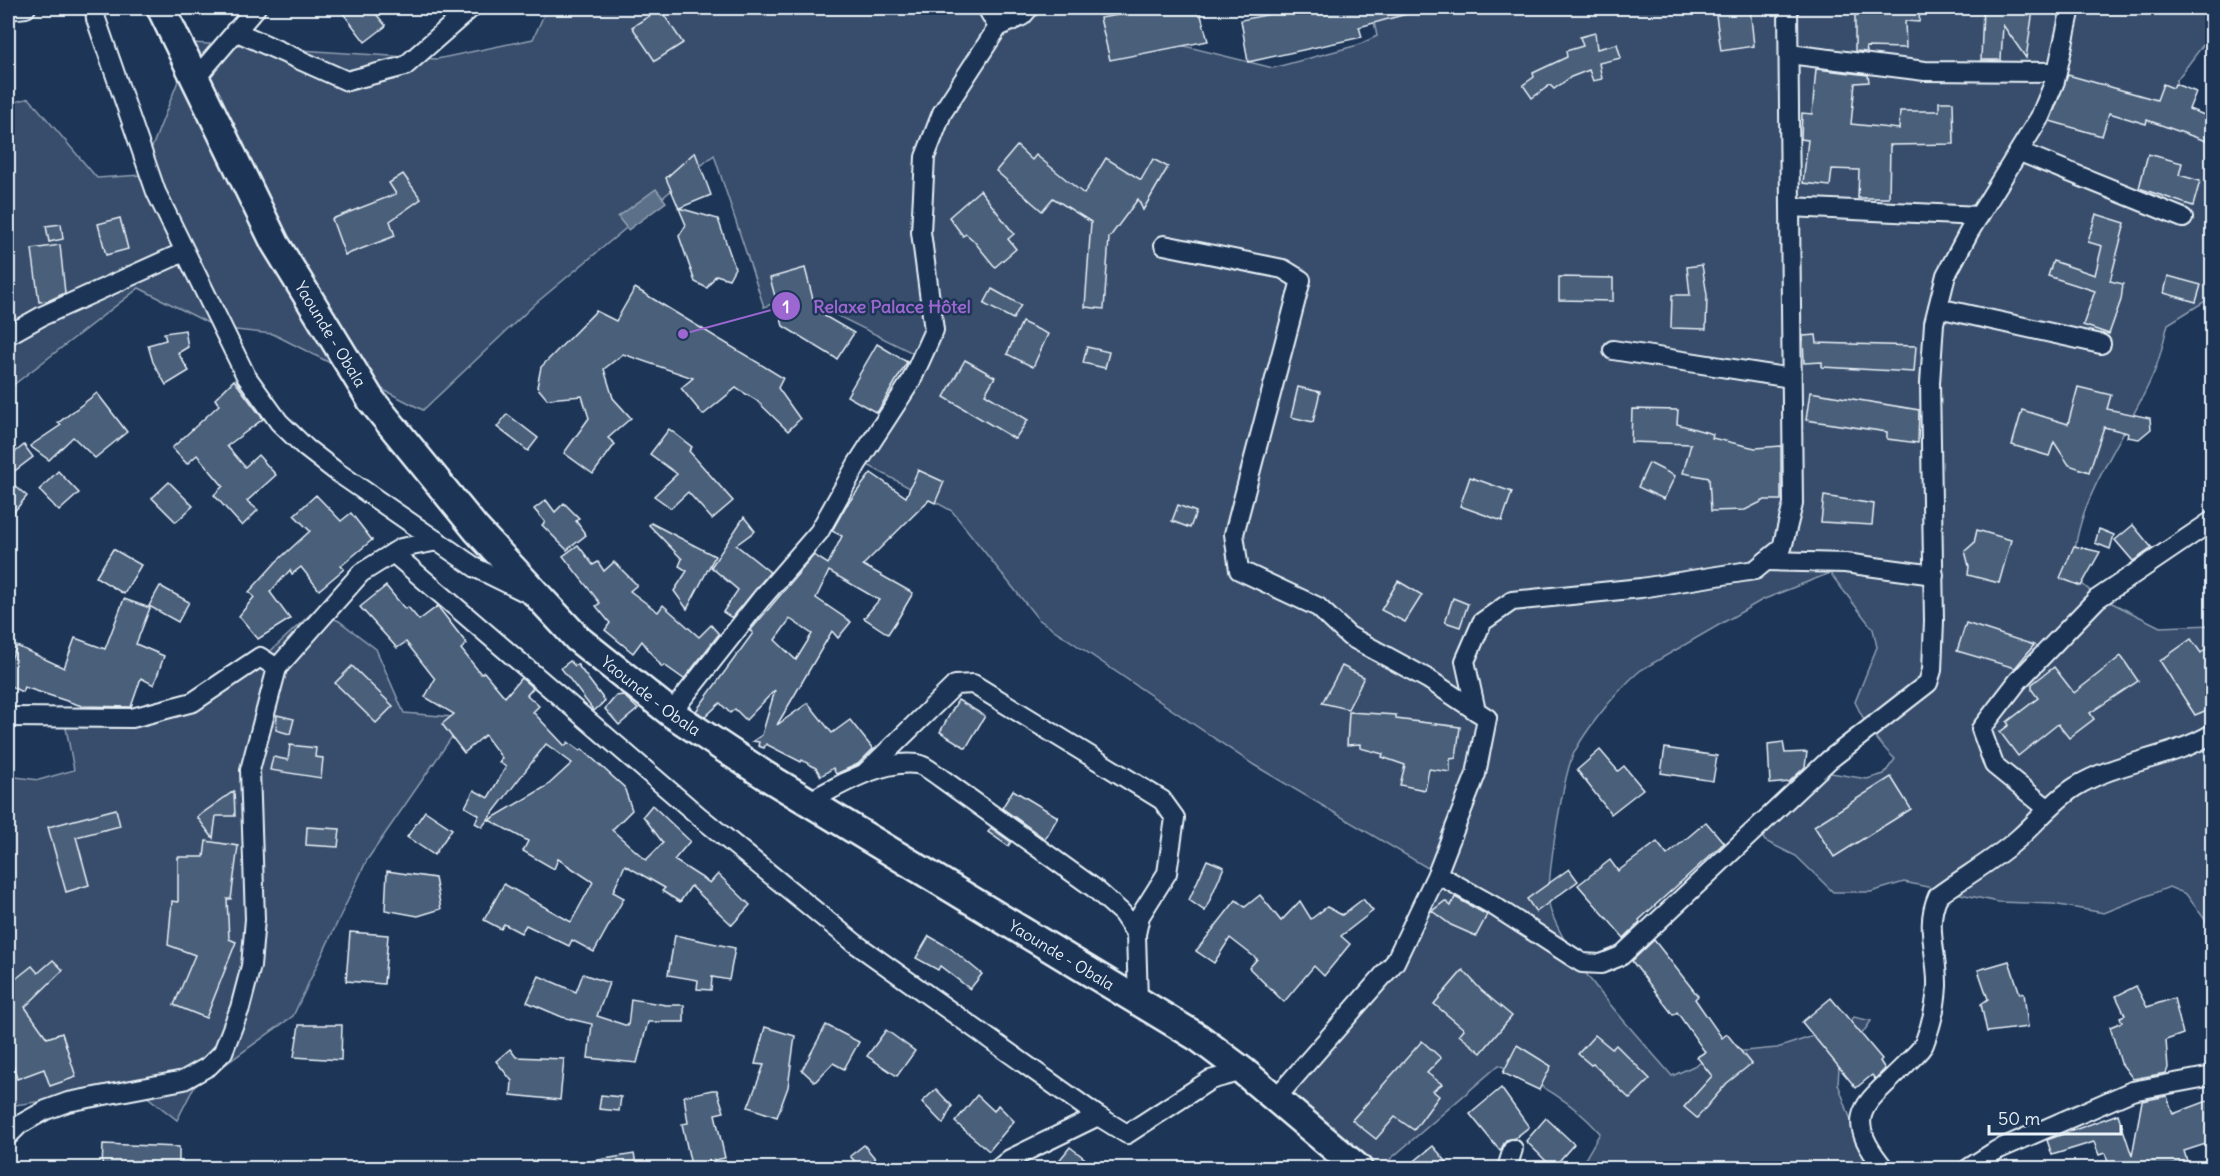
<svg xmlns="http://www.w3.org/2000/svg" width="2220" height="1176" viewBox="0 0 2220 1176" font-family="Delius,sans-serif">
<rect width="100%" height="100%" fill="#1d3557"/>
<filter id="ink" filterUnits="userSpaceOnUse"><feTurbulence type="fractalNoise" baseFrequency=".0167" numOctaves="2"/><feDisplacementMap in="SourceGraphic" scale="12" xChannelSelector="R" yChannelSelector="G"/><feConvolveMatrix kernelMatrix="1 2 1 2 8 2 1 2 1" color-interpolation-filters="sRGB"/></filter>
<g filter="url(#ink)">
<!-- green -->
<g fill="#374d6c" stroke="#909fb2" stroke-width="1.5">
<path d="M547,8H1149L1144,36L1273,68L1358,45L1377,36L1371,8H2212V33L2176,81L2181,105L2212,141V297L2168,324C2163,342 2160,361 2152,377C2125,440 2069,506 2074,577L2094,594L2160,627L2212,625V929L2186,894L2169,887L2104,913L2053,904L1998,902L1904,882L1871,892H1833L1796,856L1765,841L1756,826L1813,780L1831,773L1867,779L1884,774L1895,759C1876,741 1866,725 1855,702L1877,647L1873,629L1830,573L1762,600L1641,670C1620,687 1585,730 1573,755C1563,777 1543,892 1551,912C1576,974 1630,1026 1672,1076L1722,1053L1777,1048L1847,1025L1854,1017L1871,1021L1839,1067L1838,1084L1868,1168H1580L1600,1133C1570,1099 1539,1084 1499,1065L1380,1168H1354L1282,1102L1395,962L1433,871L1254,765L1038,619L952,511L864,463L923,358L796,295L764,307L714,155L536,303L423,410L273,334L218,328L139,288L8,389V104L29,98L97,178L141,175L193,43L437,59L533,39Z"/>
<path d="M315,610L339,621L376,649L404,713L465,718L367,860L293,1016L194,1087L177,1120L136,1088L8,1106V776L39,780L74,770L63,712L127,717L192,701L263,658Z"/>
</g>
<!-- water -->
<path fill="#5d7089" stroke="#95a4b5" stroke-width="1.5" d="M656,189L666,202L628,230L618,217Z"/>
<!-- building -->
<g fill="#495e7a" stroke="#e8f1f8" stroke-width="1.5" fill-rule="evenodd">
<path d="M339,8H371L386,26L365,42Z"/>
<path d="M1159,8H1199L1208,41L1110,60L1100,18Z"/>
<path d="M1300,8H1413L1414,12L1359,27L1362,37L1248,62L1241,20Z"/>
<path d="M1715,8H1750L1754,46L1721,51Z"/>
<path d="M1855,8H1920L1919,22L1905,21L1906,48L1866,47L1867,52L1855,51Z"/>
<path d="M1983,8H2029L2033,10L2026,58L2003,25L2001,60H1981Z"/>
<path d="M660,9L683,43L655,61L632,27Z"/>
<path d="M1595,33L1597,49L1617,44L1621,58L1599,63L1602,79L1593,81L1589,70L1571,77L1554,89L1550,85L1532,98L1523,85L1534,77L1533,73L1567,57L1566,51L1583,46L1580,37Z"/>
<path d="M1816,69L1868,75L1869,82L1855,83L1851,124L1899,129L1900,111H1939V102H1953L1954,144L1890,145L1889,198H1858L1859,170L1832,169L1830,186L1803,183L1808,140L1801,139L1802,113L1812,114Z"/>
<path d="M2068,75L2157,100L2163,84L2173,88L2175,84L2196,92L2189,109L2212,118L2206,141L2147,120L2146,124L2109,113L2102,136L2050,121Z"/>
<path d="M1017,146L1032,160L1036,155L1084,194L1106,158L1141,180L1153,159L1168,167L1143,210L1138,199L1109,238L1104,309L1085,307L1091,222L1053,198L1042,211L996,171Z"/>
<path d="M695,152L711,195L679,208L718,219L735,268L729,279L716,275L707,288L695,282L679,236L686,225L666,178Z"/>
<path d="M2148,154L2182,163L2179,175L2200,181L2193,206L2139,188Z"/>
<path d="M403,174L421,199L390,221L395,236L345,255L332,219L396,194L389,183Z"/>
<path d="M980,190L1014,234L1008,239L1016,249L995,267L973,240L966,234L963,236L949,217Z"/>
<path d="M2096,214L2125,223L2110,281L2123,284L2121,300L2109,334L2083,325L2095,291L2048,276L2053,261L2095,275L2102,246L2088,242Z"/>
<path d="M120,218L128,249L106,255L98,224Z"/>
<path d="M61,224L63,239L49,242L46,226Z"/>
<path d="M60,245L65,293L48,301L39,302L32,249Z"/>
<path d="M1702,265L1707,295L1706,329L1671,328L1672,295H1690L1687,267Z"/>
<path d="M805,268L816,311L854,333L837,359L783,326L770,278Z"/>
<path d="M2168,276L2201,285L2196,302L2164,293Z"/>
<path d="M1559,277L1613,278V301L1559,300Z"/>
<path d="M635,288L783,378L778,388L800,419L788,431L756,400L736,388L703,415L681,388L693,378L623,354L604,369L613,398L631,418L608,438L615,444L593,474L564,453L589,418L582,396L547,399L537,387L541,367L596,311L616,321Z"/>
<path d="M992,289L1021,305L1013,319L984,304Z"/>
<path d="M1022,322L1048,334L1033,367L1007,354Z"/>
<path d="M185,330L188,347L178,353L189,371L166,385L153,362L148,345L166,340L164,333Z"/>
<path d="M1816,335L1817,343L1916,346L1914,372L1822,367V362L1804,363L1803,336Z"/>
<path d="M877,344L907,362L877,413L847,396Z"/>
<path d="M1087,347L1109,352L1105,368L1083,363Z"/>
<path d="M965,360L995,377L985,394L1028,420L1015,439L944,397Z"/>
<path d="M234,380L263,419L227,446L245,467L258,455L276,475L247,501L258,510L242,526L214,495L223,486L197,455L187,464L172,448L219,405L215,399Z"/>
<path d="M1298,387L1320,392L1313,422L1291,417Z"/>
<path d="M2078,387L2111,395L2107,409L2150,418L2151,429L2139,439L2127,437L2128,433L2104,427L2089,472L2069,465L2054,442L2049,456L2012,445L2022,410L2068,424Z"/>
<path d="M1810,392L1919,410L1918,443L1887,439V432L1806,420Z"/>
<path d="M97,393L127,432L95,458L73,437L49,460L30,446L61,425L58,423Z"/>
<path d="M1632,409L1678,410L1677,424L1713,434L1712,438L1755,448L1781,446V500H1765L1745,510L1711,511L1709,478L1683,473L1691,444L1631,442Z"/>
<path d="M507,414L538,438L528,451L497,427Z"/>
<path d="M669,429L692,447L689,451L733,501L712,519L688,492L671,508L654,496L677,474L650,454Z"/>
<path d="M24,445L33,457L8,476V458Z"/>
<path d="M1649,463L1675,476L1664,499L1638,487Z"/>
<path d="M918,470L944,482L935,503L929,500L863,565L913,593L899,617L888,634L864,618L879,600L829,571L816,598L851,622L838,638L832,631L777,725L808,703L832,733L850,720L873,749L858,764L836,774L833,768L821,776L816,768L802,760L801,762L766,744L764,748L758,746L759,742L753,741L762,735L775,690L746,720L735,709L730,713L720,703L705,717L696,711L753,633L750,631L814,555L828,564L842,536L832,531L846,506L871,473L906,497ZM790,619L812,634L796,660L775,640Z"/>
<path d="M58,471L79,493L59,511L39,490Z"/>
<path d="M1470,477L1512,492L1502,521L1460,506Z"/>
<path d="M8,480L27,496L8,519Z"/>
<path d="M169,482L193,506L176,522L152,498Z"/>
<path d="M316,495L341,521L351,513L372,540L341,566L344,569L319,590L301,567L292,574L290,570L270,592L290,619L258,639L239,616L254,597L249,592L277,561L310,531L294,515Z"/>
<path d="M1824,496L1874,504L1872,525L1821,522Z"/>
<path d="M546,500L555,512L564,503L579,518L576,521L586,535L567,550L542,525L545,522L534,509Z"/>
<path d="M1178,505L1196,512L1190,528L1172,521Z"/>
<path d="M744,517L755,531L736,545L770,572L732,618L723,612L738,590L711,567Z"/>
<path d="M651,523L715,556L687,609L674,591L687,571L679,566L682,559L649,525Z"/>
<path d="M2133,525L2152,548L2133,561L2115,540Z"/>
<path d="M2099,529L2114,535L2110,549L2095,543Z"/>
<path d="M1977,530L2011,540L1999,583L1968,575L1969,566L1965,551L1974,543Z"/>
<path d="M578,545L593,565L598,562L604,571L614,562L637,585L630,591L658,612L663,605L699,637L711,625L719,634L684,679L664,665L662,667L642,641L633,653L605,630L610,623L596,606L600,603L563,556Z"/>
<path d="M2074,546L2100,552L2081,586L2060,578Z"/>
<path d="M113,549L141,565L124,594L96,577Z"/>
<path d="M1398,581L1422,595L1405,622L1381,610Z"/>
<path d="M160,586L189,602L178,622L149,606Z"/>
<path d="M386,586L405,609L408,607L419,620L438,606L439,608L467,644L461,649L481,674L484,672L505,697L521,678L533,688L527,695L539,706L533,712L565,746L568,742L580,751L582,749L624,787L632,810L612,830L646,860L663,843L643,816L652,805L690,841L674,860L710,883L718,874L750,905L732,925L691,886L680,902L662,891L665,888L625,865L613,892L624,898L594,952L572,940L569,946L526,925L521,933L504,924L501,929L484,920L504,884L571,922L593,882L558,859L554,869L523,851L528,841L489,820L547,786L572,763L546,744L482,827L475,823L479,815L465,807L474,790L488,798L506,767L499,762L502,758L485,735L464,753L442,724L454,714L425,697L435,679L406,642L397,648L360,607Z"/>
<path d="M1453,598L1468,604L1460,627L1445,622Z"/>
<path d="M124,599L150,608L136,644L164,656L154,685L141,678L131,707L82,706L24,687L22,692L8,685V665L17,646L64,668L75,638L105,649Z"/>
<path d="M1966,623L2034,645L2015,668L1957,651Z"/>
<path d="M2191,639L2201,653L2212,643V708L2195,715L2160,661Z"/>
<path d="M2121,656L2138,681L2090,713L2094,719L2069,738L2058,724L2018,756L2000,732L2009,725L2007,722L2038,698L2032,690V684L2054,667L2074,693Z"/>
<path d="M570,661L575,666L577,664L605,701L594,711L561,668Z"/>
<path d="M352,666L393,706L376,723L335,683Z"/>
<path d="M1342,666L1364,677L1348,709L1322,703Z"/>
<path d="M623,695L638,709L619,725L605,709L616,696Z"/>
<path d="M958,700L985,716L966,748L940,732Z"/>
<path d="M1349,712L1396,715V719L1460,727L1456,758L1450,759V772L1429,769L1425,790L1400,785L1405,765L1382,757L1383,754L1360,748V744L1347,745Z"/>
<path d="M277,715L294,719L290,734L276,730Z"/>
<path d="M1783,742L1785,753L1807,752L1805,767L1789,782L1770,784L1768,744Z"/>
<path d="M290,745L316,748L315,757L323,758L321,778L270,770L273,757L288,760Z"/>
<path d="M1665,748L1717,756L1713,781L1661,773Z"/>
<path d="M1600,750L1618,771L1624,766L1643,789L1611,814L1577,770Z"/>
<path d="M1891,777L1911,809L1834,857L1814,826Z"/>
<path d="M1013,790L1058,817L1045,839L1002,808Z"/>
<path d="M234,791L235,816H216L213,838L197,817Z"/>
<path d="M116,809L120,826L76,837L89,885L66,892L48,827Z"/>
<path d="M425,811L452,829L434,855L407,837Z"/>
<path d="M1706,822L1724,843L1639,920L1640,922L1624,938L1578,885L1610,860L1618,871L1657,842L1667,855Z"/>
<path d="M307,827L340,829L338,847L306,845Z"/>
<path d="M991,828L1011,842L1008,846L988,832Z"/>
<path d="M206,841L238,846L231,899H227L229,939L236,942L206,1018L174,1005L195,955L168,945L172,901L178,902V857H204Z"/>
<path d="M1207,860L1224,867L1205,911L1189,900Z"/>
<path d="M1569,869L1578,881L1536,912L1527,899Z"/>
<path d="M387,871L435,878L441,909L418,916L385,910Z"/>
<path d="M1260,895L1281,921L1300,901L1311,919L1327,907L1342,915L1363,899L1373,911L1341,936L1350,944L1324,976L1314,966L1284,1002L1249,968L1257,959L1230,938L1214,963L1196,951L1236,900L1245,907Z"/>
<path d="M1455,897L1487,915L1476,936L1451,925L1432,911L1445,901L1451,906Z"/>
<path d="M350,932L388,935L384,984L346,981Z"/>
<path d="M675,935L735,948L729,980L712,977L711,990L697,989L698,980L668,975Z"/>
<path d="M929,936L950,948L982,974L970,989L940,966L938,970L916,958Z"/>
<path d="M1654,940L1698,996L1695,999L1722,1038L1727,1034L1751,1064L1727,1083L1697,1118L1684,1107L1712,1076L1697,1057L1705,1052L1677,1012L1673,1015L1632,961Z"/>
<path d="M53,960L63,970L25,1007L47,1038L62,1033L76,1077L50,1086L44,1069L17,1079L8,1048V985L32,966L38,973Z"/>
<path d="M2009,961L2020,994L2024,993L2028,1027L1987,1032L1981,1004L1988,999L1978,970Z"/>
<path d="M1463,970L1481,990L1512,1016L1481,1053L1459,1035L1464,1029L1434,1004Z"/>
<path d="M583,974L609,983L597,1016L628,1026L631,999L666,1005H684V1022H648L637,1063L588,1058L592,1024L562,1017L527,1002L539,976L576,992Z"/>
<path d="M2136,986L2147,1007L2174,998L2183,1034L2166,1040L2168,1068L2166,1073L2133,1079L2121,1063L2110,1027L2122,1022L2120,1017L2125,1015L2116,996Z"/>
<path d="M1831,998L1882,1059L1880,1061L1885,1069L1875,1079L1872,1075L1856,1088L1802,1022Z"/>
<path d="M299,1025H342L341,1060L294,1057Z"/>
<path d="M826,1025L859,1042L844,1069L833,1063L815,1082L802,1070Z"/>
<path d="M765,1027L795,1036L788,1087L777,1117L748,1107L764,1065L755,1064Z"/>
<path d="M886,1030L915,1051L897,1076L867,1056Z"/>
<path d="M1595,1035L1612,1049L1616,1045L1650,1079L1630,1099L1593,1064L1591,1065L1578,1054Z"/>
<path d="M1422,1041L1441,1058L1427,1073L1442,1084L1433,1091L1439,1096L1414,1130L1395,1117L1376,1139L1352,1120Z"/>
<path d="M1517,1045L1551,1066L1539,1090L1503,1073Z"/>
<path d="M510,1049L516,1057L564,1059L560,1100L511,1095L512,1081L496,1061Z"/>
<path d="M1501,1088L1529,1127L1515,1138L1506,1140L1500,1151L1470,1114Z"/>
<path d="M936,1089L952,1106L943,1124L922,1102Z"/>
<path d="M712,1090H717L724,1112L715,1114L725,1158L691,1165L682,1124L688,1123L684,1096Z"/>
<path d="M601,1095L621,1097L619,1111L599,1109Z"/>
<path d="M977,1095L994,1111L998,1105L1014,1121L989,1151L955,1122Z"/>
<path d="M2167,1096L2173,1114L2210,1100L2212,1142L2184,1151L2187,1161L2162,1168H2110L2105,1153L2099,1155L2094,1142L2052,1155L2047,1140L2118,1114L2132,1156L2142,1101Z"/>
<path d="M1546,1118L1574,1144L1553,1168L1526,1141Z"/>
<path d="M103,1144L179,1147V1168H102Z"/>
<path d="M864,1145L883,1168H861L850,1156Z"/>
<path d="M1433,1146L1452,1168H1406Z"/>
<path d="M1070,1147L1097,1168H1053Z"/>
<path d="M634,1154L637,1168H593V1161Z"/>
</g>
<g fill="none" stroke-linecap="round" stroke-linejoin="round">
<!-- minor casing -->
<g stroke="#e8f1f8" stroke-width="22">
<g id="minor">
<path d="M95,8L96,19L156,192L246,376L279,422L306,448L337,472L476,568L529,594"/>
<path d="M8,10L26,8"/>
<path d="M998,27L1022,16L1029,8"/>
<path d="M235,31L347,81L405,66L471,8"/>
<path d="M1789,54L1925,71L2057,72"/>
<path d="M195,79L256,8"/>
<path d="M2020,152L2183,218"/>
<path d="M1790,207L1979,216"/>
<path d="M1164,245L1283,269L1301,280L1234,534L1239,570L1318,607L1349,636L1428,679L1487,718L1476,774L1437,874L1395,962L1276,1098"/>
<path d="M1938,308L2101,344"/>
<path d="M8,335L42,316L184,252"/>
<path d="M1613,350L1791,378"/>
<path d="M393,553L700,817L856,944L1098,1116"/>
<path d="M1766,561L1845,563L1934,575"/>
<path d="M1476,711L1465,661L1482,622L1512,601L1641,588L1755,570L1782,548L1793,504L1788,8"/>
<path d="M671,713L761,599L819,532L857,464L911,381L934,330L921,232L925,157L942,113L998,27L987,8"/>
<path d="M8,717L132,718L193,702L260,657L277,668"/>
<path d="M865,773L955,685L973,684L1162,800L1175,818L1167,873L1140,916L1136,934"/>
<path d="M808,802C838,786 882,759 917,764C925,765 935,774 941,778L1094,888L1122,913L1136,934L1138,1001"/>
<path d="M2047,808L1994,765L1981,729L2018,681L2097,599L2212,521"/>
<path d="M1437,874L1494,906L1582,963L1601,964L1621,956L1829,760L1928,683L1932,670L1934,621L1930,383L1934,323L1946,275L1969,232L2040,117L2055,81L2071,8"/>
<path d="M8,1136L19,1125L46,1110L68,1102L184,1080L209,1066L223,1052L240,1008L251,966L255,919L250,770L277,668L361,573L401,548L438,541"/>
<path d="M999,1168L1010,1159L1098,1116L1127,1134L1210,1080L1243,1071"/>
<path d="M1507,1168L1513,1149"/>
<path d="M1884,1168C1838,1112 1869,1103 1909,1061C1914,1056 1921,1050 1924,1044C1931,1026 1936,1005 1937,986C1938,954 1924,926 1938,896C1965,876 1996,859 2020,837C2039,820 2053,801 2075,787C2117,761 2170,759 2212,734"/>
<path d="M1969,1168L1997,1150L2132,1091L2212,1076"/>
</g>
</g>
<!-- highway casing -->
<g stroke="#e8f1f8" stroke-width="32">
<g id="highway">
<path id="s1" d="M161,8L275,243L371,400L476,529L578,639L671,713L766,776L1199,1038L1243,1071L1358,1168"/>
</g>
</g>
<!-- minor -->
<use href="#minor" stroke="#1d3557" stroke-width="18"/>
<!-- highway -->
<use href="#highway" stroke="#1d3557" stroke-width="27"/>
</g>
</g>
<g text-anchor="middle" stroke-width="5" stroke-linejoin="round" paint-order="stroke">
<!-- street labels -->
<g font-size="16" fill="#e8f1f8" stroke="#1d3557">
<text dy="6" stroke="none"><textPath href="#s1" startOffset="368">Yaounde - Obala</textPath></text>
<text dy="6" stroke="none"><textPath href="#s1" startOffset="854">Yaounde - Obala</textPath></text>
<text dy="6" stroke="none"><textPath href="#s1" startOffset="1340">Yaounde - Obala</textPath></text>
</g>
</g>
<!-- callouts -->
<path fill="none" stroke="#9c67d0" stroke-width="2" d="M683 334L786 306"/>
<g fill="#9c67d0" stroke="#1d3557" stroke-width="2">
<circle cx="683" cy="334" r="6"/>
<circle cx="786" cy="306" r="15"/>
</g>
<g font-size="18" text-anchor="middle" font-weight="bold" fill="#fff">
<text x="786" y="313">1</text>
</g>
<g font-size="18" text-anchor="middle" font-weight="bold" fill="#9c67d0" stroke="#1d3557" stroke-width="5" stroke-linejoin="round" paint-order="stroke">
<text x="892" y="313">Relaxe Palace Hôtel</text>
</g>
<!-- margin -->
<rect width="2220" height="1176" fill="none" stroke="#1d3557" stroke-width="30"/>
<rect x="15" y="15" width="2190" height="1146" fill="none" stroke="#e8f1f8" stroke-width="2" filter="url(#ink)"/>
<!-- scale -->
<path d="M1989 1125v9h132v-9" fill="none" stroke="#e8f1f8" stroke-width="3"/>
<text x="1998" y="1125" font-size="18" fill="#e8f1f8" stroke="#1d3557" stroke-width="4.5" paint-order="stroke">50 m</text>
</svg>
